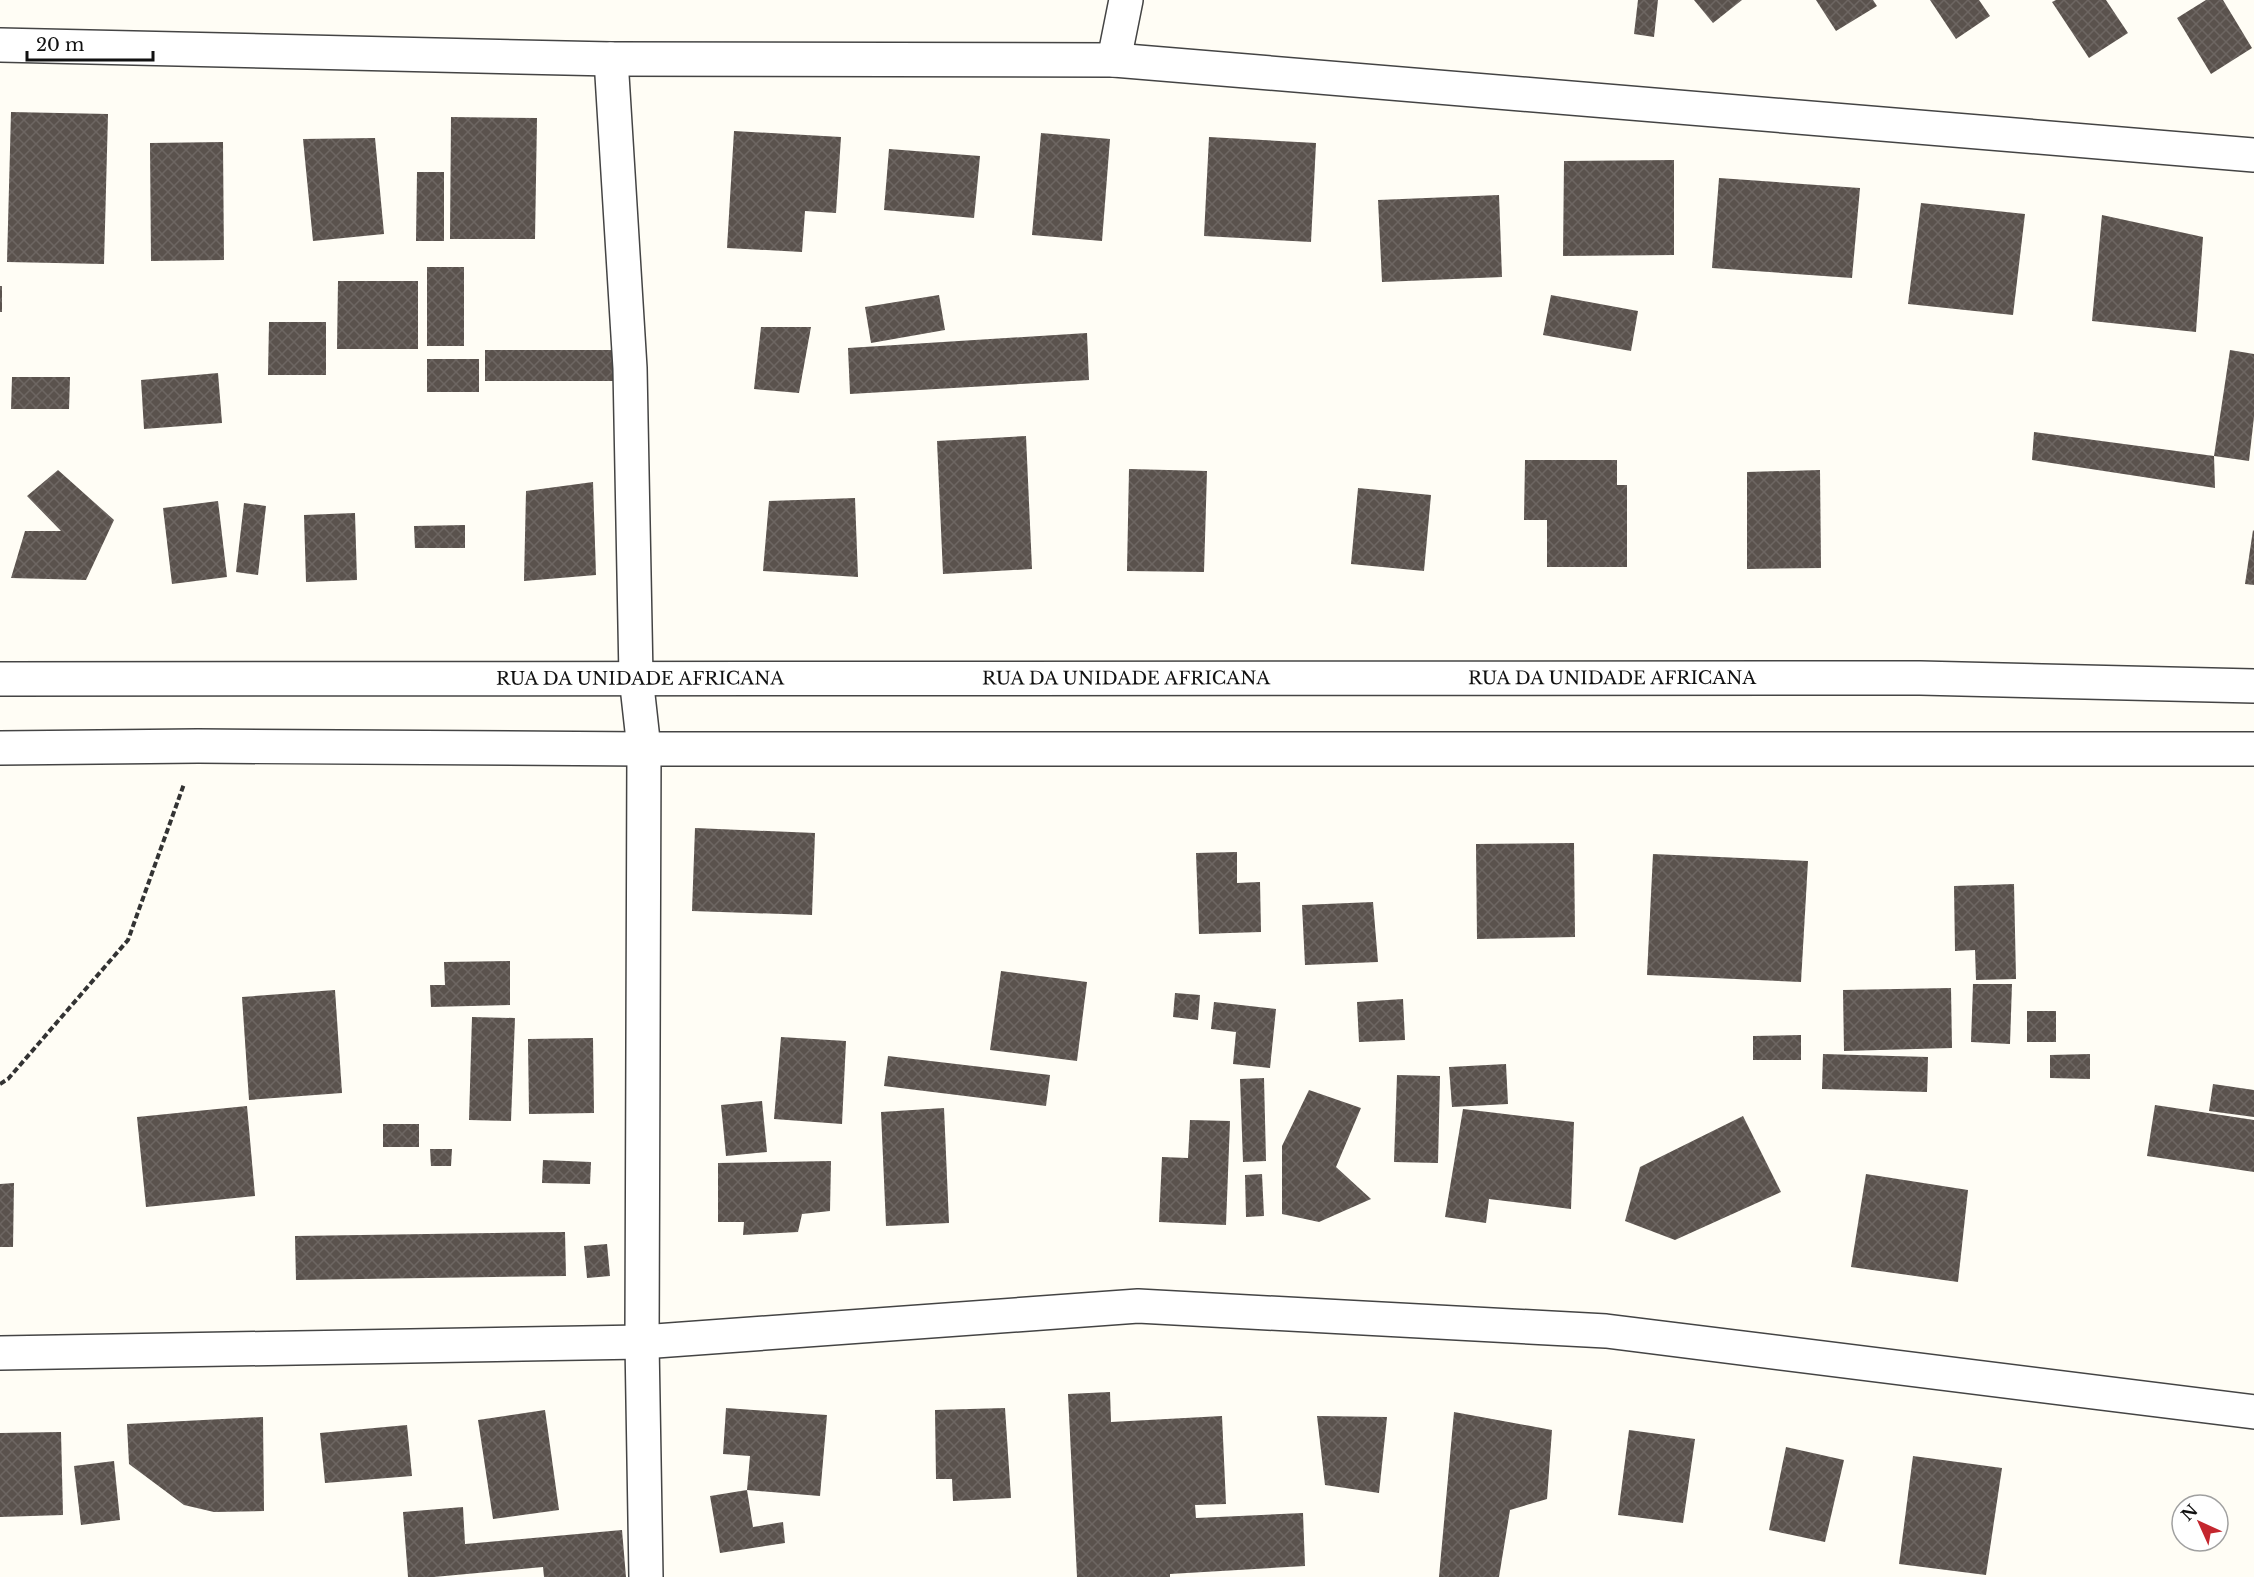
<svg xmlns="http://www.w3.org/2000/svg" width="2254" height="1577" viewBox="0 0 2254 1577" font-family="'Libre Baskerville',serif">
<defs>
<pattern id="building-cross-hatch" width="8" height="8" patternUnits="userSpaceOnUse" patternTransform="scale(1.5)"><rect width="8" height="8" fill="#5a524d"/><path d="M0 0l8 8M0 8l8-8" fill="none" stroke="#6d6662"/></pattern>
</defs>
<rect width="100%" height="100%" fill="#fffdf5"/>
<!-- building -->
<g fill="url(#building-cross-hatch)">
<path d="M1638,0H1658L1654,37L1634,34Z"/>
<path d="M1694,0H1742L1713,23Z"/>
<path d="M1816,0H1873L1877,6L1836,31Z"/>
<path d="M1930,0H1979L1990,16L1956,39Z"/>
<path d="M2056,0H2106L2128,33L2089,58L2052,2Z"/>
<path d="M2206,0H2223L2252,48L2211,74L2177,18Z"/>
<path d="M11,112L108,114L104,264L7,262Z"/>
<path d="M451,117L537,118L535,239H450Z"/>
<path d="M734,131L841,137L836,213L805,211L802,252L727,248Z"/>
<path d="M1041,133L1110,139L1102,241L1032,235Z"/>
<path d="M1209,137L1316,143L1311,242L1204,236Z"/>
<path d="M375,138L384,234L313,241L303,139Z"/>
<path d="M223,142L224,260L151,261L150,143Z"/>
<path d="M889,149L980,156L974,218L884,210Z"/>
<path d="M1674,160V255L1563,256L1564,161Z"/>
<path d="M417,172H444V241H416Z"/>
<path d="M1719,178L1860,188L1852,278L1712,268Z"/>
<path d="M1499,195L1502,277L1382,282L1378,200Z"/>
<path d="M1921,203L2025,214L2013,315L1908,304Z"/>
<path d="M2102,215L2203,237L2196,332L2092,321Z"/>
<rect x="427" y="267" width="37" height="79"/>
<path d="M338,281H418V349H337Z"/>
<rect x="0" y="286" width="2" height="26"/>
<path d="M939,295L945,330L871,343L865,307Z"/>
<path d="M1551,295L1638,311L1631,351L1543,335Z"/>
<path d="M269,322H326V375H268Z"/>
<path d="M761,327H811L799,393L754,389Z"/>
<path d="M1087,333L1089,380L850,394L848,348Z"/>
<rect x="485" y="350" width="136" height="31"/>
<path d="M2230,350L2254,354V417L2249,461L2214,456Z"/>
<rect x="427" y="359" width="52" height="33"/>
<path d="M218,373L222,423L144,429L141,380Z"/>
<path d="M12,377H70L69,409H11Z"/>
<path d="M2034,432L2214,456L2215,488L2032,460Z"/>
<path d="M1026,436L1032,569L943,574L937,441Z"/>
<path d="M1525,460H1617V485H1627V567H1547V520H1524Z"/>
<path d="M1129,469L1207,471L1204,572L1127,571Z"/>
<path d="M58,470L114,520L86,580L11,578L25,531H61L27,496Z"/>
<path d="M1820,470L1821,568L1747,569V472Z"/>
<path d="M593,482L596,575L524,581L526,491Z"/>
<path d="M1358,488L1431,495L1424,571L1351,564Z"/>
<path d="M855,498L858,577L763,571L769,501Z"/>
<path d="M218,501L227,577L172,584L163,508Z"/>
<path d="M244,503L266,506L258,575L236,572Z"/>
<path d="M355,513L357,580L306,582L304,515Z"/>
<path d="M465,525V548H415L414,526Z"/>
<path d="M2253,530L2254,531V585L2245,584Z"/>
<path d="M695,828L815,833L812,915L692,911Z"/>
<path d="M1574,843L1575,937L1477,939L1476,844Z"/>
<path d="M1237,852V883L1260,882L1261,932L1199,934L1196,853Z"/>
<path d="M1653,854L1808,861L1801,982L1647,975Z"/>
<path d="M2014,884L2016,979L1976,980L1975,950L1955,951L1954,886Z"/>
<path d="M1373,902L1378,962L1305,965L1302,905Z"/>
<path d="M510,961V1005L431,1007L430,985H445L444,962Z"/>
<path d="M1001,971L1087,982L1077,1061L990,1050Z"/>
<path d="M1973,984H2012L2010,1044L1971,1042Z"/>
<path d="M1951,988L1952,1048L1844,1051L1843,990Z"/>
<path d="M335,990L342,1093L249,1100L242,997Z"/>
<path d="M1175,993L1200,995L1198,1020L1173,1017Z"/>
<path d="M1403,999L1405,1040L1359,1042L1357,1002Z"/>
<path d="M1214,1002L1276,1009L1270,1068L1233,1064L1236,1032L1211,1029Z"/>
<rect x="2027" y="1011" width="29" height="31"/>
<path d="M472,1017L515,1018L511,1121L469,1120Z"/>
<path d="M1801,1035V1060H1753V1036Z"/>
<path d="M781,1037L846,1041L842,1124L774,1119Z"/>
<path d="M593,1038L594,1113L529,1114L528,1039Z"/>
<path d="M1823,1054L1928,1057L1927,1092L1822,1089Z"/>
<path d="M2090,1054V1079L2050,1078V1055Z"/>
<path d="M888,1056L1050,1075L1046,1106L884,1086Z"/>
<path d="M1506,1064L1508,1104L1452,1107L1449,1067Z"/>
<path d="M1397,1075L1440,1076L1438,1163L1394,1162Z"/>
<path d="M1264,1078L1266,1161L1243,1162L1240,1079Z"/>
<path d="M2213,1084L2254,1090V1117L2209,1111Z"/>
<path d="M1309,1090L1361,1108L1336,1167L1371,1199L1319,1222L1282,1214V1146Z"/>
<path d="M762,1101L767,1152L726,1156L721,1105Z"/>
<path d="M2155,1105L2254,1120V1172L2147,1156Z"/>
<path d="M247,1106L255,1196L146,1207L137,1117Z"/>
<path d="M944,1108L949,1223L886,1226L881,1112Z"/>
<path d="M1463,1109L1574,1122L1571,1209L1489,1199L1486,1223L1445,1217Z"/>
<path d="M1743,1116L1781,1192L1675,1240L1625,1221L1640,1167Z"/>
<path d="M1190,1120L1230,1121L1226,1225L1159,1222L1162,1157L1188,1158Z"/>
<rect x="383" y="1124" width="36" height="23"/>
<path d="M430,1149H452L451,1166H431Z"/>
<path d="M543,1160L591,1162L590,1184L542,1183Z"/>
<path d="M831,1161L830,1211L802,1214L798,1232L743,1235L744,1222H718V1163Z"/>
<path d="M1262,1174L1264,1216L1246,1217L1245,1175Z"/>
<path d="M1866,1174L1968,1190L1958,1282L1851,1267Z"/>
<path d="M14,1183L13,1247H0V1184Z"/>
<path d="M565,1232L566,1276L296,1280L295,1236Z"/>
<path d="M607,1244L610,1276L587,1278L584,1246Z"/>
<path d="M1110,1392L1111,1422L1222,1416L1226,1504L1195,1505L1196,1518L1303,1513L1305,1566L1170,1574V1577H1077L1068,1394Z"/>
<path d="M726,1408L827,1415L820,1496L747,1490L753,1527L783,1522L785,1543L720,1553L710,1496L747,1490L750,1456L723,1454Z"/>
<path d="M1005,1408L1011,1498L953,1501L952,1479H936L935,1410Z"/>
<path d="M545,1410L559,1510L493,1519L478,1420Z"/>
<path d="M1454,1412L1552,1430L1547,1499L1510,1510L1499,1577H1439Z"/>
<path d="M1317,1416L1387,1417L1379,1493L1325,1485Z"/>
<path d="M263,1417L264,1511L214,1512L184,1505L129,1464L127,1424Z"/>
<path d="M407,1425L412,1476L325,1483L320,1433Z"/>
<path d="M1629,1430L1695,1439L1683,1523L1618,1515Z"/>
<path d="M61,1432L63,1515L0,1517V1433Z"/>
<path d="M1786,1447L1844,1460L1825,1542L1769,1530Z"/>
<path d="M1913,1456L2002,1468L1986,1575L1899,1564Z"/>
<path d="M114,1461L120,1520L81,1525L74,1466Z"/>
<path d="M463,1507L465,1544L622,1530L626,1577H544L543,1567L434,1577H408L403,1512Z"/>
</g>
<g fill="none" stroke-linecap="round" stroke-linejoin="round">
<!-- minor casing -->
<g stroke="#444" stroke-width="36">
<g id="minor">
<path d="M0,45L611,59L1114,60L2254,155"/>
<path d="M611,59L630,368L636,677L644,749L642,1342L646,1577"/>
<path d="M1114,60L1126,0"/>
<path d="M0,1353L642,1342L1138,1306L1606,1331L2254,1412"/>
</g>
</g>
<!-- tertiary casing -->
<g stroke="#444" stroke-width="36">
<g id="tertiary">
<path id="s1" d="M0,679L1920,678L2254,686"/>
<path d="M0,748L198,746L644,749H2254"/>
</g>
</g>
<!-- path -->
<path stroke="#333" stroke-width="4" stroke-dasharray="6 3" stroke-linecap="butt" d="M0,1084L8,1079L128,940L184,784"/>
<!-- minor -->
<use href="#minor" stroke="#fff" stroke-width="33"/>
<!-- tertiary -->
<use href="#tertiary" stroke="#fff" stroke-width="33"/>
</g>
<g text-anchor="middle" stroke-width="6" stroke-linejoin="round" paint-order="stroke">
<!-- street labels -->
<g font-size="18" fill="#111" stroke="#fff">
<text dy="6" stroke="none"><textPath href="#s1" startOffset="640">RUA DA UNIDADE AFRICANA</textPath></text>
<text dy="6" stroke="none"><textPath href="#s1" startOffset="1126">RUA DA UNIDADE AFRICANA</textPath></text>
<text dy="6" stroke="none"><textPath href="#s1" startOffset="1612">RUA DA UNIDADE AFRICANA</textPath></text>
</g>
</g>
<!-- north arrow -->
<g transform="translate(2200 1523) rotate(315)"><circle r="28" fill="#ffffff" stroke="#a0a0a0" stroke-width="1.5"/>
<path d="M0-4.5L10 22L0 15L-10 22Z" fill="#c4262e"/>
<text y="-9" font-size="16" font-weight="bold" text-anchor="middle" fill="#111111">N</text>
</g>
<!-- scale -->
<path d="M27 51v9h126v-9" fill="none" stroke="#111111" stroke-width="3"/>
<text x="36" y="51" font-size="18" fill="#111111" stroke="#ffffff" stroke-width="4.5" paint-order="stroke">20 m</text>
</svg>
